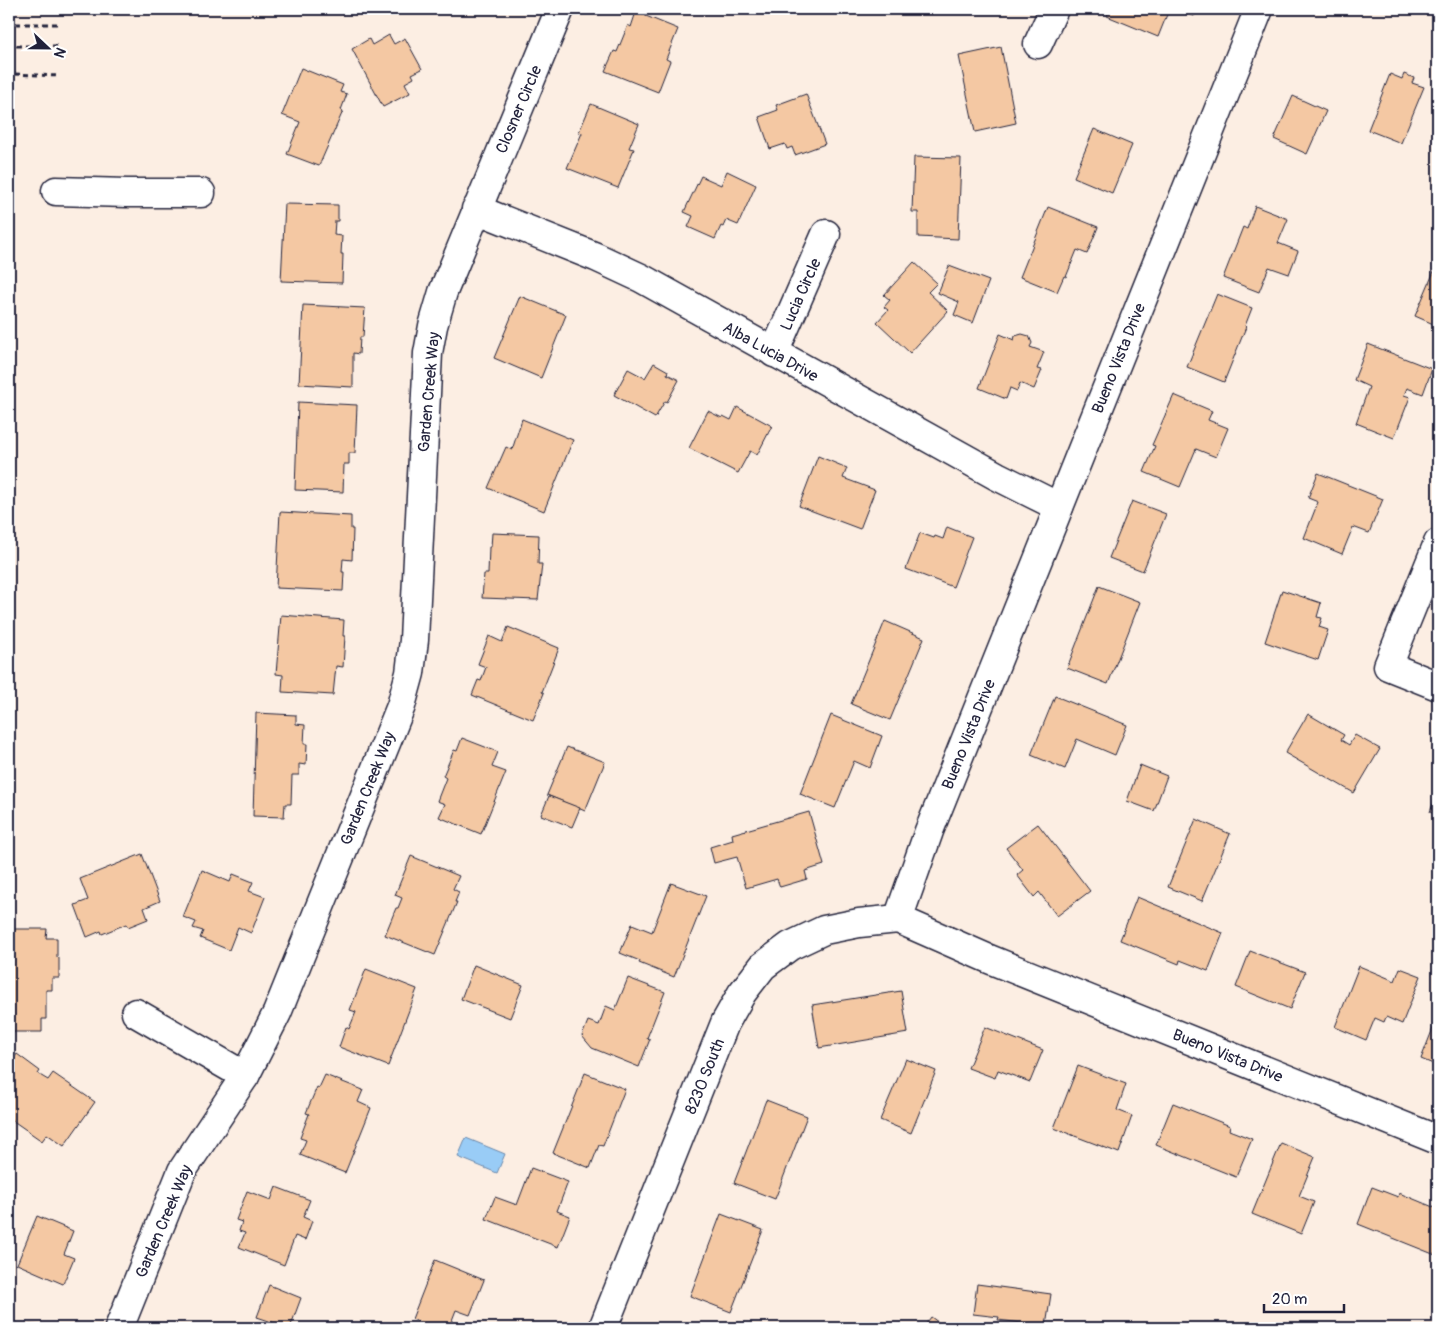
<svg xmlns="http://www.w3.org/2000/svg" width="1447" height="1337" viewBox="0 0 1447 1337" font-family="Pangolin,sans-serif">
<rect width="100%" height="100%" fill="#fceee3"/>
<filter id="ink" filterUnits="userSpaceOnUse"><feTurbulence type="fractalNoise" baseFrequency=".02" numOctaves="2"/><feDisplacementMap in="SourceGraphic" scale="10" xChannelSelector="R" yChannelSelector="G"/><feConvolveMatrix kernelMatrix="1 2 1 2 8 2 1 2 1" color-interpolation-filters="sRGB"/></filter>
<g filter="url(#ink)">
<!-- water -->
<path fill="#99ccf6" stroke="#6988ab" d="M466,1138L505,1154L497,1173L458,1157Z"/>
<!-- building -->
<g fill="#f4c8a3" stroke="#22223b">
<path d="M1110,9H1173L1172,13L1168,12L1158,37L1107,16Z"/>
<path d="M1176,9H1198L1194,16Z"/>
<path d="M636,12L678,29L666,59L670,61L658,92L605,71L614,51L617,52L628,25L631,27Z"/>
<path d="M389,35L394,44L405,38L422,69L412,74L414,78L405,83L410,93L383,107L352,49L369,39L372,45Z"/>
<path d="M1001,47L1016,123L975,132L959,56Z"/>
<path d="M301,68L343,85L340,92L347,94L341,110L343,111L319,166L287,154L300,122L282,115Z"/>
<path d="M1390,74L1402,79L1404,74L1414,78L1412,83L1424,87L1401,143L1368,130Z"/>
<path d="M806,94L825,144L795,155L792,147L787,149L785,144L770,149L759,117L778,110L776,105Z"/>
<path d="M1293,96L1326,111L1307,154L1274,139Z"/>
<path d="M591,104L639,124L629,148L634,149L618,188L567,168L582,133L579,132Z"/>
<path d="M1094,129L1132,145L1112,193L1074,177Z"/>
<path d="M914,157L961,158L958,239L918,237V212H912Z"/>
<path d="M727,171L756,185L738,225L726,220L723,227L721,226L715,239L688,227L693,216L684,212L701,176L721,185Z"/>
<path d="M285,204L338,205V221H335L334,235L342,236L341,254H343L342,283L281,281Z"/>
<path d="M1255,206L1288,219L1278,243L1298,251L1289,274L1269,267L1259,292L1223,278L1243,227L1247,229Z"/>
<path d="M1048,207L1098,227L1087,254L1077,250L1066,277L1064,276L1057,292L1020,277Z"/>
<path d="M914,262L937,283L928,292L948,311L910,353L877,322L888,310L884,307L890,300L884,295Z"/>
<path d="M1438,262V326L1415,316Z"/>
<path d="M949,266L989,281L973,323L954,315L959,302L938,293Z"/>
<path d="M1217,294L1252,308L1245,326L1246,327L1224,382L1187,367Z"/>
<path d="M520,296L566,315L541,378L494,358Z"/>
<path d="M303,305L365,308L363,337H360L359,354L353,353V387L299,384Z"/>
<path d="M1000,334L1014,340L1015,336L1022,334L1029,336L1032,343L1030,347L1044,352L1037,369L1042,370L1034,389L1020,383L1017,391L1010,388L1006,399L979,388Z"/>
<path d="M1368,344L1432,369L1423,394L1407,388L1404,395L1410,397L1394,438L1356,423L1369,387L1354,380Z"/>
<path d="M654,363L668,371L667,374L679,380L667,402L665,401L655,418L614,395L628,369L645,378Z"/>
<path d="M1174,395L1212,411L1208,420L1228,428L1216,457L1196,449L1180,487L1144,472L1155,446L1152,445Z"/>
<path d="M298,402L357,405L355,453H349V464H344L343,492L295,490Z"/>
<path d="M737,407L772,426L757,455L750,451L738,473L689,448L708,411L722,418L723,416L731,420Z"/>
<path d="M522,419L573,440L544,511L488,488L506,447L512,450Z"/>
<path d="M818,456L847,468L843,478L875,490L860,529L799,506Z"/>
<path d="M1318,473L1383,499L1369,533L1353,527L1342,554L1304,538L1318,502L1308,498Z"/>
<path d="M1132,501L1166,514L1143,571L1109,558Z"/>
<path d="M280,512L351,516V529H353L352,560L343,559L342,572H344L343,591L276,588Z"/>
<path d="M947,527L972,537L953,587L906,569L920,533L934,538L935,536L943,539Z"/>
<path d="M492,533L539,535L538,564H542L538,600L482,598L484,574H488L489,547H491Z"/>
<path d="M1099,586L1140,602L1108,684L1067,668Z"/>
<path d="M1282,590L1321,603L1317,617L1322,618L1319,627L1328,630L1318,660L1265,642Z"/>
<path d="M281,615L344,620L343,636H345L343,667L336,666L333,695L282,692L283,675L276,674Z"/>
<path d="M885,621L924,638L890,720L851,704Z"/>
<path d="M508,627L559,648L542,692L544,693L533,720L472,695L478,680L481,681L486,667L478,664L489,636L502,642Z"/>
<path d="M1055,696L1127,725L1115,755L1077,739L1065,769L1031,755Z"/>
<path d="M256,713L296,715V724L305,725L304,744H307L306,765L299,764V775H292L291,804H285L284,817L253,816Z"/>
<path d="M1308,714L1344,735L1341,740L1349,745L1355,735L1380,749L1354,793L1285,753Z"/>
<path d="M831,715L882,736L870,768L854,761L835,808L800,794Z"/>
<path d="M462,738L498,752L492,767L506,772L481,834L439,817L445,804L437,801L446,778L443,776L454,750L457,751Z"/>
<path d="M567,747L605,762L585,811L547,795Z"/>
<path d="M1140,765L1167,776L1154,811L1127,801Z"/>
<path d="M1438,791V816L1430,812Z"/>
<path d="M549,796L580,808L572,827L541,815Z"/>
<path d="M809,812L824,865L805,871L807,879L780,887L777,879L746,888L737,857L714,863L710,847L733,840L732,834Z"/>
<path d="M1196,819L1230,834L1202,901L1168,887Z"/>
<path d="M1038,824L1090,891L1057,916L1039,892L1034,897L1017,875L1023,870L1006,848Z"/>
<path d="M142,854L160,901L144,908L148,919L128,927L126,924L102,934L101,931L87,937L75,905L88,900L80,879Z"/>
<path d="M411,856L459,876L453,889L459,892L455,902H457L435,955L385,935L396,908H398L402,898L395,895Z"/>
<path d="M202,870L230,882L233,874L253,882L249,891L265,897L251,933L238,927L229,950L200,938L203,931L193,928L196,922L183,917Z"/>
<path d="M671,883L706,896L674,977L639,963L640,961L620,953L632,924L652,932Z"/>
<path d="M1137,897L1223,933L1208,971L1180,960L1179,964L1120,940Z"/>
<path d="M9,929H47L46,938H57V957L59,958V978H52V990H46V1019H42V1032H9Z"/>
<path d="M1250,951L1305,972L1290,1009L1236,987Z"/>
<path d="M474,965L523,985L510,1018L461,999Z"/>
<path d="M1359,966L1395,981L1400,968L1421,976L1402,1024L1386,1017L1384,1022L1375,1018L1366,1040L1335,1027Z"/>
<path d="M366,969L417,989L388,1066L339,1047L346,1027L349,1029L356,1012L350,1010Z"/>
<path d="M628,978L665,992L647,1038L650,1039L639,1067L592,1048L582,1036L588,1021L599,1025L606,1006L615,1010Z"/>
<path d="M901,991L908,1033L819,1048L812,1005Z"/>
<path d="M1437,1018H1438V1066L1421,1059Z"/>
<path d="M985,1027L1043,1050L1030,1082L998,1070L995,1078L968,1068Z"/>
<path d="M17,1054L40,1071L38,1074L48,1080L53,1073L95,1102L64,1146L47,1134L42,1141L9,1118V1065Z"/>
<path d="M906,1059L936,1071L911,1133L880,1120Z"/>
<path d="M1078,1066L1126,1084L1117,1110L1132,1116L1119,1153L1054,1128Z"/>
<path d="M585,1073L625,1089L603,1146L599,1145L590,1168L553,1153Z"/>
<path d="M325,1075L363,1090L358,1102L371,1108L345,1173L300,1155L306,1140L300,1138L309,1114L306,1113L317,1087L319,1088Z"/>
<path d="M766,1100L807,1116L775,1199L734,1183Z"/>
<path d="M1173,1103L1230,1126L1229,1130L1252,1139L1236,1177L1156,1145Z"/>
<path d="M1281,1143L1315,1157L1299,1196L1314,1202L1301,1234L1252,1214Z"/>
<path d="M531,1168L568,1182L557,1211L570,1216L558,1247L486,1219L495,1197L517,1205Z"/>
<path d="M276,1187L310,1200L303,1217L312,1221L305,1240L295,1236L284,1265L239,1247L245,1233L239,1231L242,1222L236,1220L247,1191L271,1200Z"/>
<path d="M1372,1187L1398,1197L1399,1193L1438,1209V1256L1358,1224Z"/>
<path d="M721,1214L763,1230L731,1312L690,1296Z"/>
<path d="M37,1216L73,1231L64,1254L74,1258L63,1284L17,1264Z"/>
<path d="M435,1260L484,1280L470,1315L456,1310L449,1328H435L412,1319Z"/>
<path d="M977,1284L1051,1294L1046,1326L998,1320L999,1317L973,1314Z"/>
<path d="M269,1285L301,1298L290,1328L257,1317Z"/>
<path d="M931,1317L946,1328H923Z"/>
<path d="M224,1323L235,1327L236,1324L247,1328H222Z"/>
<path d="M9,1324L48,1326V1328H9Z"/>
</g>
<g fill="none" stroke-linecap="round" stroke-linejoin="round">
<!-- minor casing -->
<g stroke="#22223b" stroke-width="31">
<g id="minor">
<path d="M1038,44L1054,9"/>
<path d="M56,191L127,193H201"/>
<path d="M476,209L596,257L641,278L997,476L1059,507"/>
<path d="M774,353L826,234"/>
<path d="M1438,543L1388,666L1438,686"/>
<path d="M898,919L929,831L1259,9"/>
<path d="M136,1013L245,1076"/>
<path d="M119,1328L182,1171L245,1076L277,1013L401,706L410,673L414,640L428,353L433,326L443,292L560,9"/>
<path d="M603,1328L725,1023L742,993L763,966L790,946L824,930L859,923L898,919L989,959L1438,1140"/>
</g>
</g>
<!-- path -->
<g stroke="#22223b" stroke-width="3" stroke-dasharray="5 4" stroke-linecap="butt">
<path d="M16,24H61"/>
<path d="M16,46H60"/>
<path d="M15,74L59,76"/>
</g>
<!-- minor -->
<use href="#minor" stroke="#fff" stroke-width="28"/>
</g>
</g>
<g text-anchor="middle" stroke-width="4" stroke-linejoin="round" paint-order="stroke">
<!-- street labels -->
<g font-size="16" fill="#22223b" stroke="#fff">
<text transform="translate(518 109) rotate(-67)" y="6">Closner Circle</text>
<text transform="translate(800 294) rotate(-66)" y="6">Lucia Circle</text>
<text transform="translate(771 351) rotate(29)" y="6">Alba Lucia Drive</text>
<text transform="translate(1118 358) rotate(-68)" y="6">Bueno Vista Drive</text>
<text transform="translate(428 392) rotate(-85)" y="6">Garden Creek Way</text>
<text transform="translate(968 734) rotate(-68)" y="6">Bueno Vista Drive</text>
<text transform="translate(367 788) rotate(-68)" y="6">Garden Creek Way</text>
<text transform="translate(1228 1055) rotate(22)" y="6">Bueno Vista Drive</text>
<text transform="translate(704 1076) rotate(-68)" y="6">8230 South</text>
<text transform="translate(163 1221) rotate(-67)" y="6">Garden Creek Way</text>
</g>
</g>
<!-- margin -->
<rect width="1447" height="1337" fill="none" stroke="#fff" stroke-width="30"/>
<rect x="15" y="15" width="1417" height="1307" fill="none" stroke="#22223b" stroke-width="2" filter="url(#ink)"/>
<!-- north arrow -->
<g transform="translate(48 48) rotate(112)" stroke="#ffffff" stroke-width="4" paint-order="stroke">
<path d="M0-4L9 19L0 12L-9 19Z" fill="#22223b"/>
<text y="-8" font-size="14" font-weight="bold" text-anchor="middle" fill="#22223b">N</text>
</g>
<!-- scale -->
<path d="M1264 1304v8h80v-8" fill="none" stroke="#22223b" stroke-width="2.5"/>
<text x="1272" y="1304" font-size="15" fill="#22223b" stroke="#ffffff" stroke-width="4" paint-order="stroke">20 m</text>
</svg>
